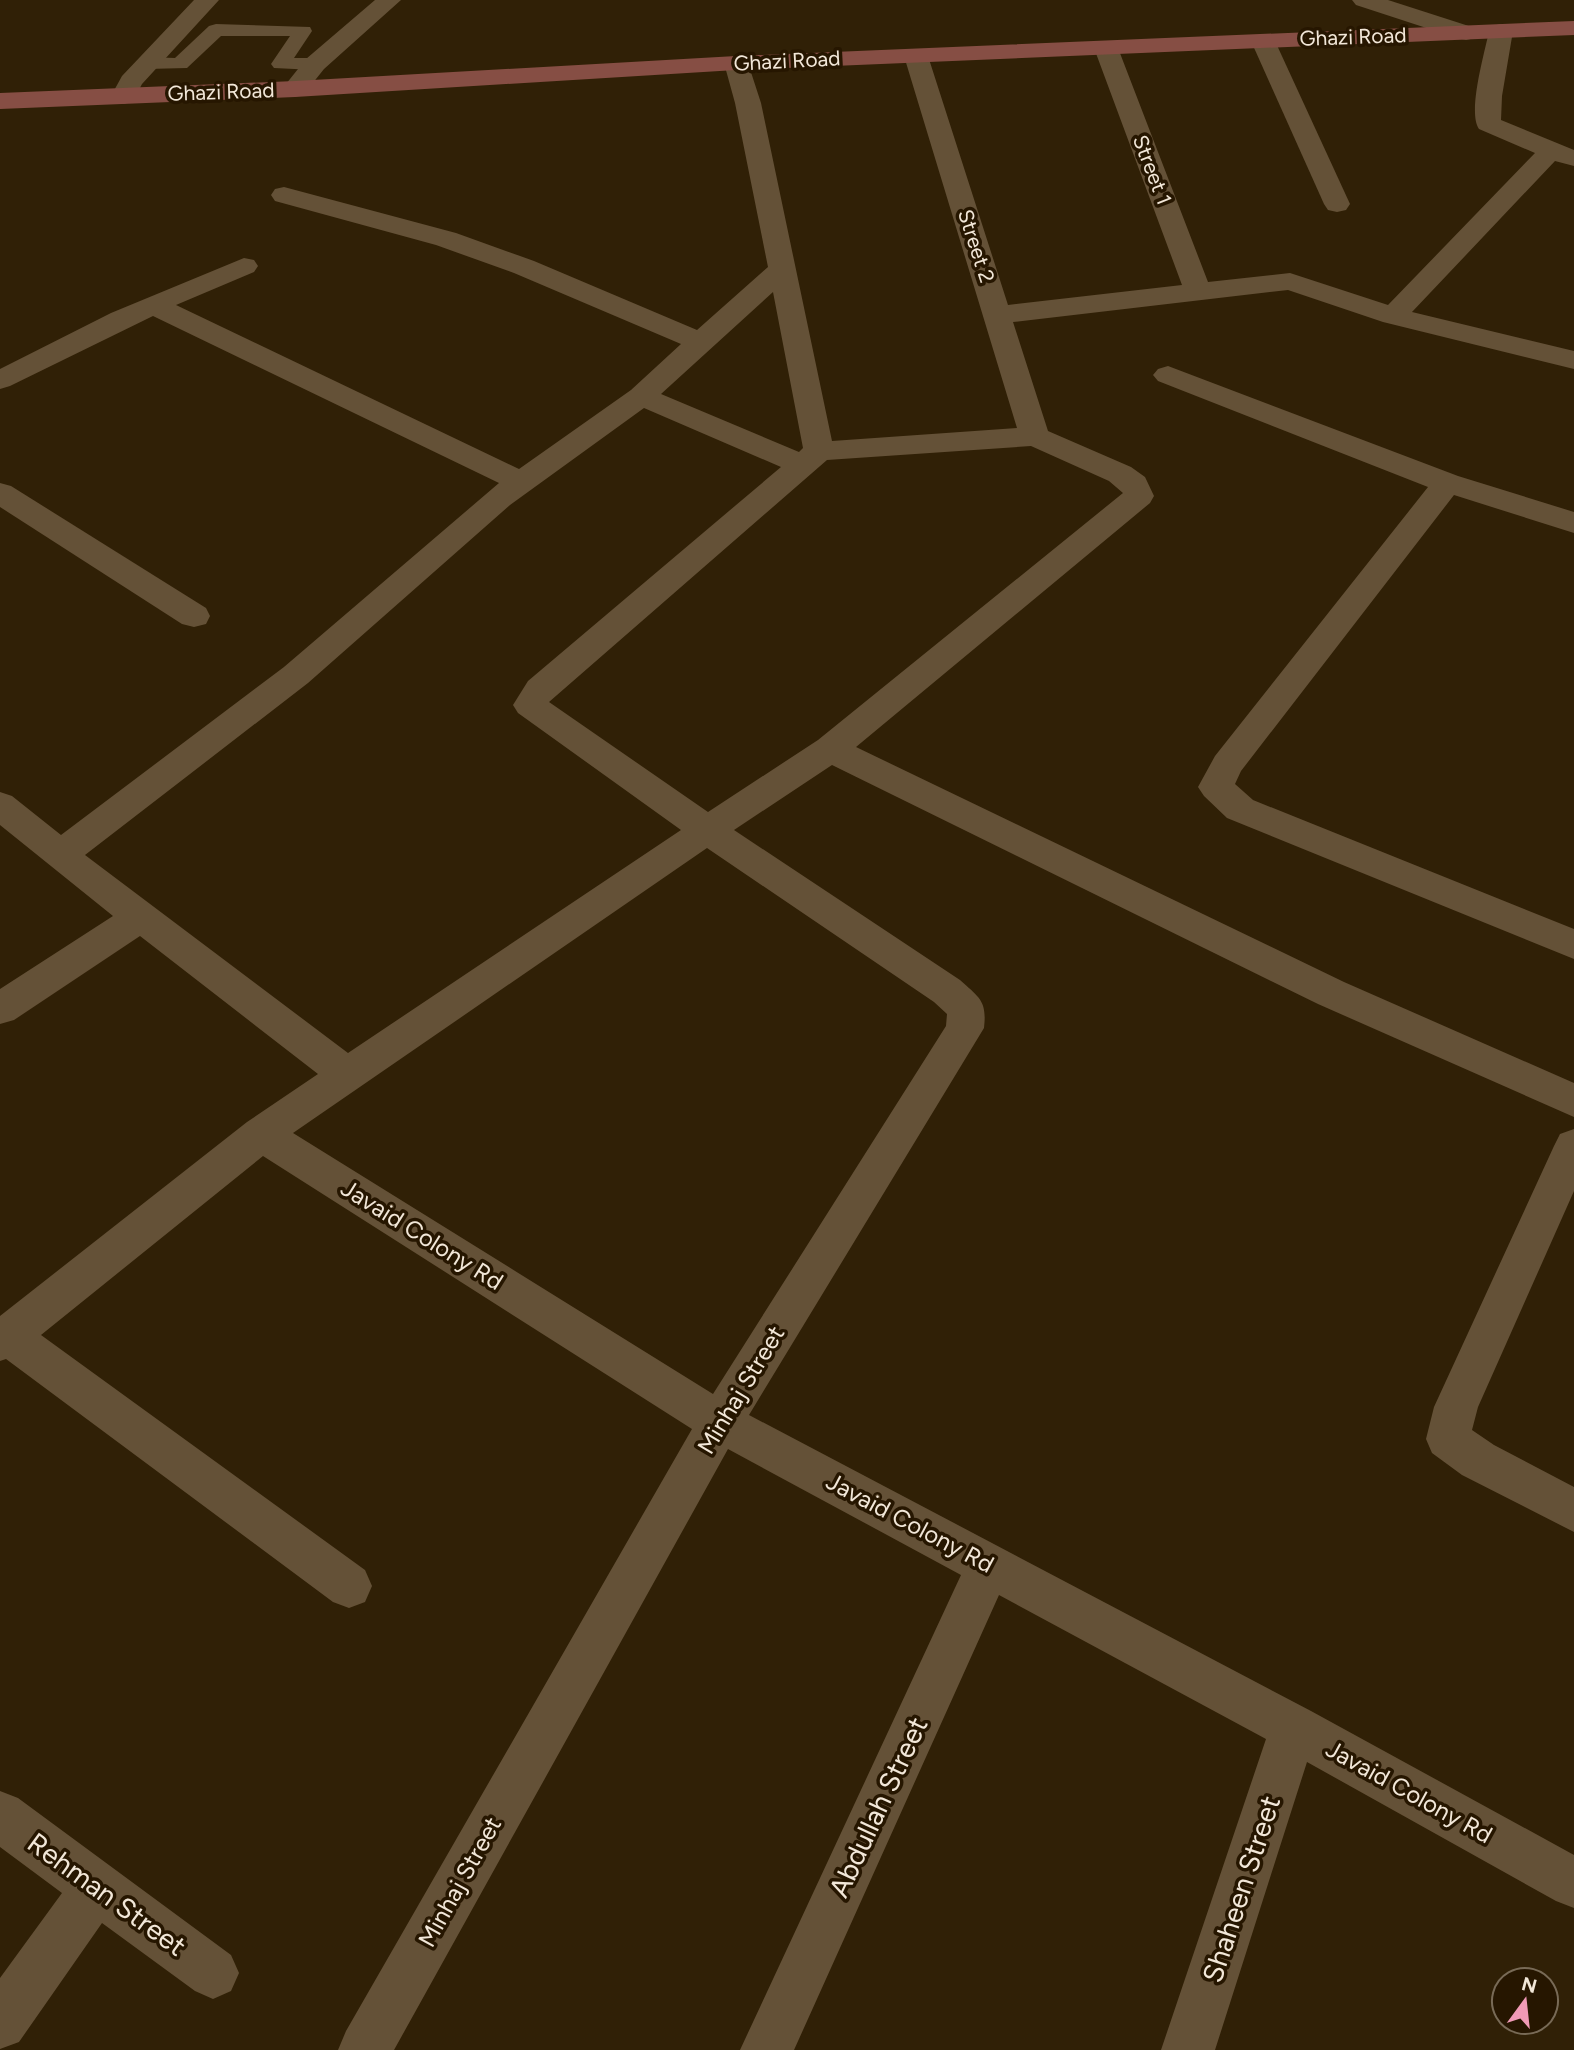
<svg xmlns="http://www.w3.org/2000/svg" width="1574" height="2050" viewBox="0 0 1574 2050" font-family="Figtree,sans-serif">
<rect width="100%" height="100%" fill="#302006"/>
<g fill="none" stroke-linecap="round" stroke-linejoin="round">
<!-- service -->
<path fill="#645137" fill-rule="evenodd" d="M216,24L310,27L312,31L294,58H315L325,64L315,70L274,68L271,64L290,36H221L187,68L147,69L137,63L147,57L175,58L209,26Z"/>
<!-- minor -->
<g fill="#645137" fill-rule="evenodd">
<path d="M194,0H219L142,84L133,101L124,104L115,101L111,96L122,76Z"/>
<path d="M375,0H401L324,69L304,94L295,97L286,94L282,89L306,59Z"/>
<path d="M1352,0H1388L1475,28L1478,33L1475,38L1466,40L1457,38L1356,5Z"/>
<path d="M1501,24L1510,26L1513,31L1502,96L1501,120L1574,150V166L1555,161L1412,312L1574,351V369L1383,322L1288,290L1013,322L1048,431L1131,467L1145,477L1154,496L1150,503L856,747L1344,982L1574,1083V1117L1318,1004L832,765L734,830L960,980C980,998 987,1001 984,1028L749,1415L1311,1711L1574,1855V1908L1556,1901L1307,1762L1215,2050H1161L1266,1739L999,1595L794,2050H740L961,1575L728,1449L394,2050H338L346,2031L692,1429L263,1156L41,1335L365,1570L372,1586L365,1602L349,1608L333,1602L6,1359L0,1361V1316L247,1122L318,1074L140,936L14,1020L0,1024V989L113,916L0,825V792L12,796L61,835L284,667L499,483L153,316L10,386L0,389V369L111,313L244,258L254,260L258,266L254,272L176,305L519,469L631,390L681,344L514,273L436,245L275,201L271,195L275,189L284,187L456,233L534,261L697,330L768,267L735,103L724,63L727,58L736,56L745,58L748,63L761,103L832,441L1017,428L904,56L907,51L916,49L925,51L928,56L1008,305L1182,285L1094,48L1097,43L1106,41L1115,43L1118,48L1208,282L1290,273L1388,305L1535,153L1479,129C1467,112 1485,52 1489,31L1492,26ZM773,292L803,448L799,452L661,394ZM644,408L781,467L528,681L513,705L518,713L681,830L348,1053L85,855L308,683L510,505ZM1031,446L1109,481L1123,493L818,740L708,812L549,702L827,460ZM707,848L934,1002L947,1014L946,1026L713,1394L293,1133Z"/>
<path d="M1263,34L1272,36L1275,41L1350,204L1346,210L1337,212L1328,210L1324,204L1251,41L1254,36Z"/>
<path d="M1168,366L1458,476L1574,512V533L1454,495L1241,771L1235,784L1253,800L1574,929V959L1227,818L1204,796L1198,787L1215,756L1428,487L1158,381L1153,375L1158,369Z"/>
<path d="M0,483L11,486L206,608L210,616L206,624L194,627L182,624L0,507Z"/>
<path d="M1574,1129V1191L1478,1407L1472,1430L1494,1445L1574,1487V1532L1462,1475L1432,1453L1426,1439L1434,1407L1554,1146L1560,1134Z"/>
<path d="M0,1791L18,1798L231,1955L239,1973L231,1991L213,1999L195,1991L102,1923L19,2042L0,2049V1978L62,1893L0,1847Z"/>
</g>
<!-- secondary -->
<path fill="#864e44" fill-rule="evenodd" d="M1574,21V35L736,70L295,97L0,109V93L295,81L736,56Z"/>
</g>
<g text-anchor="middle" stroke-width="7" stroke-linejoin="round" paint-order="stroke">
<!-- far-street labels -->
<g font-size="21" fill="#f2e7d8" stroke="#261600">
<text transform="translate(1353 37) rotate(-2)" y="7">Ghazi Road</text>
<text transform="translate(787 61) rotate(-3)" y="7">Ghazi Road</text>
<text transform="translate(221 92) rotate(-2)" y="7">Ghazi Road</text>
<text transform="translate(1152 170) rotate(69)" y="7">Street 1</text>
<text transform="translate(976 246) rotate(72)" y="7">Street 2</text>
</g>
<!-- street labels -->
<g font-size="24" fill="#f2e7d8" stroke="#261600">
<text transform="translate(422 1235) rotate(32)" y="8">Javaid Colony Rd</text>
<text transform="translate(741 1390) rotate(-59)" y="8">Minhaj Street</text>
<text transform="translate(910 1523) rotate(28)" y="8">Javaid Colony Rd</text>
<text transform="translate(1409 1792) rotate(29)" y="8">Javaid Colony Rd</text>
<text transform="translate(460 1882) rotate(-61)" y="8">Minhaj Street</text>
</g>
<!-- near-street labels -->
<g font-size="28" fill="#f2e7d8" stroke="#261600">
<text transform="translate(878 1807) rotate(-65)" y="10">Abdullah Street</text>
<text transform="translate(1241 1889) rotate(-72)" y="10">Shaheen Street</text>
<text transform="translate(107 1894) rotate(36)" y="10">Rehman Street</text>
</g>
</g>
<!-- north arrow -->
<g transform="translate(1525 2001) rotate(15)"><circle r="33" fill="#261600" stroke="#786a56" stroke-width="2"/>
<path d="M0-5L12 26L0 18L-12 26Z" fill="#f09ab6"/>
<text y="-10" font-size="19" font-weight="bold" text-anchor="middle" fill="#f2e7d8">N</text>
</g>
</svg>
